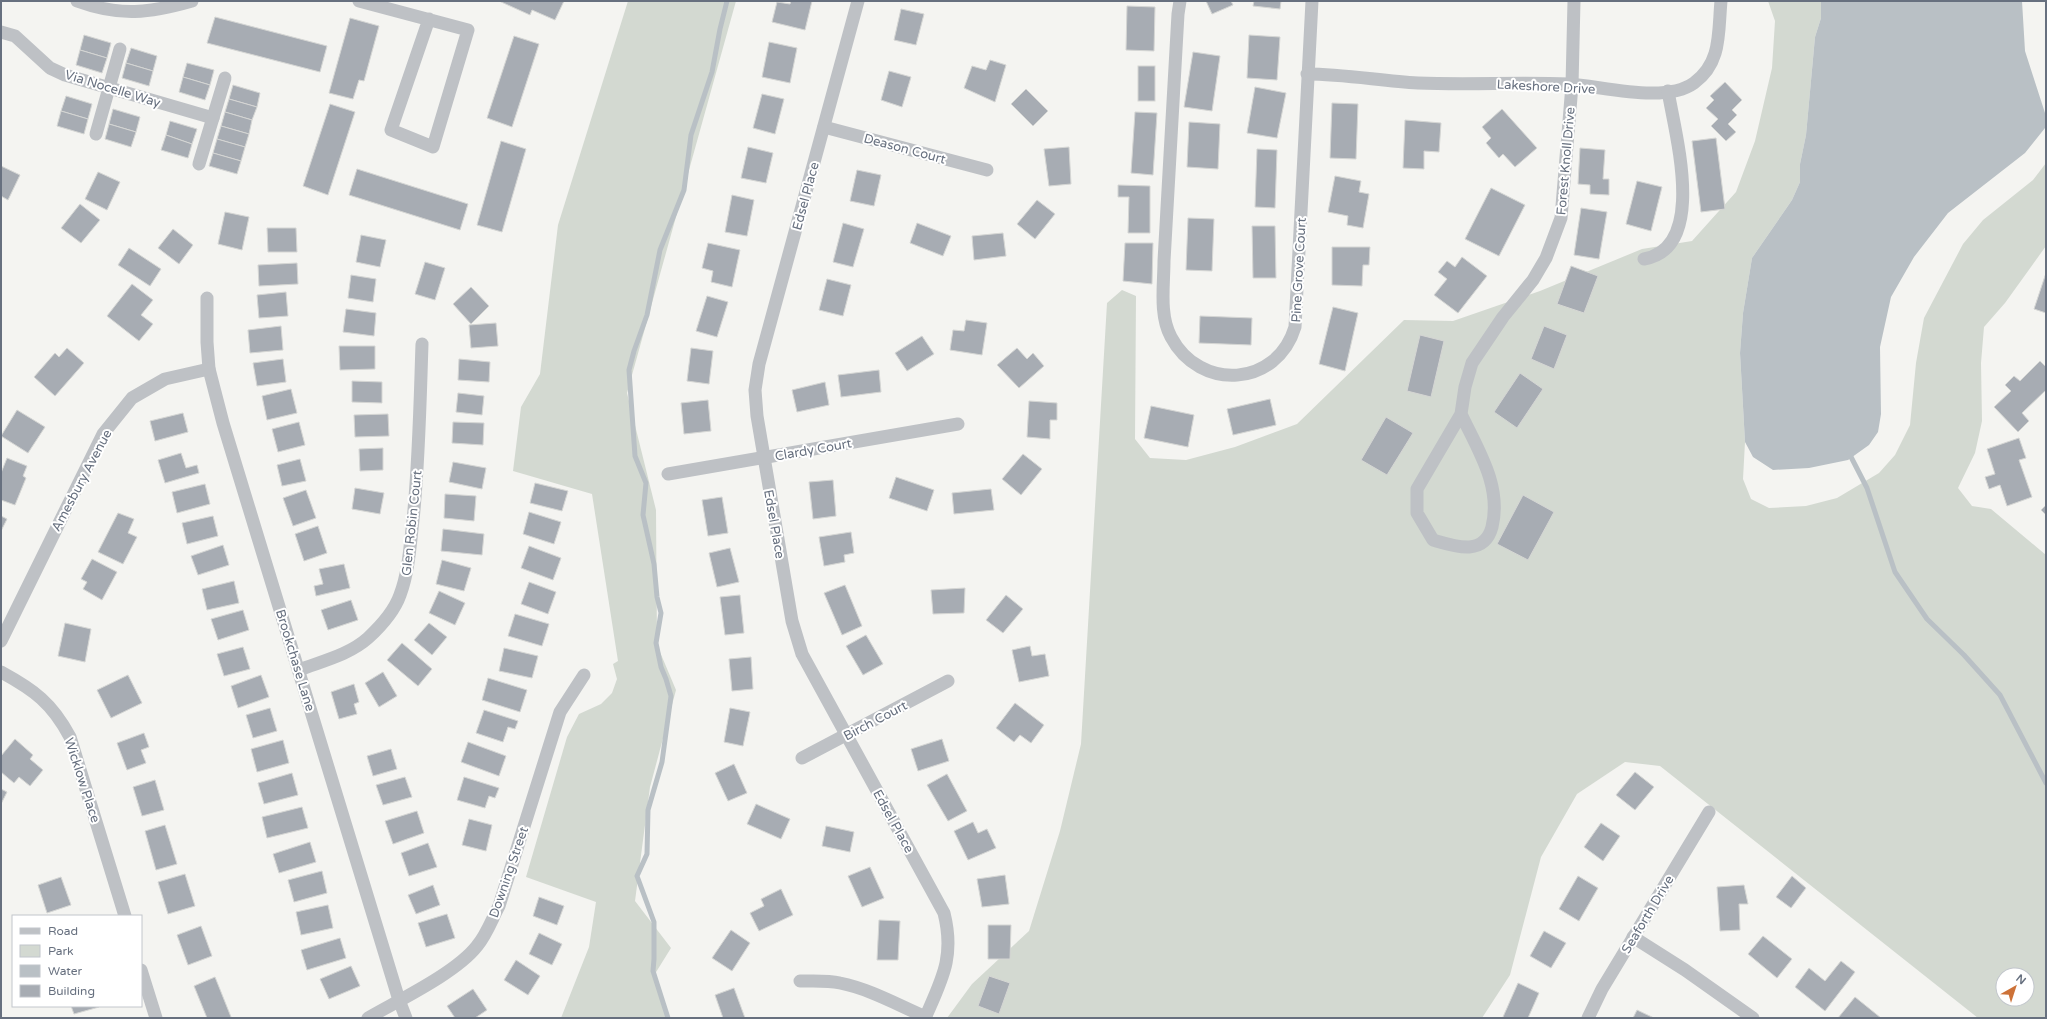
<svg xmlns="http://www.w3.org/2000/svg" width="2047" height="1019" viewBox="0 0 2047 1019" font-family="'Varela Round',sans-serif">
<rect width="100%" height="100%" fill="#f4f4f1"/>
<!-- green -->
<g fill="#d3d9d1" fill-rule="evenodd">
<path d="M628,1H736L627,393L656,510L657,645L676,690L650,787L635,901L671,948L653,977L667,1018H561L589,947L596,902L526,877L567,737L579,714L601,704L612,693L617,679L613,664L618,661L592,494L513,471L521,407L540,374L558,225Z"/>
<path d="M1768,1H1821V18L1815,37L1806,135L1800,164V182L1792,200L1752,258L1743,313L1740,353L1745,442L1743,479L1751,499L1769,508L1806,506L1837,498L1879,473L1895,455L1910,425L1916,363L1924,318L1963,244L1983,220L2033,180L2046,163V246L2005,303L1984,327L1981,363L1982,421L1975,453L1958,488L1972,506L1991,509L2046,555V1018H1978L1660,766L1625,762L1577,794L1541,857L1510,975L1482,1018H947L972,984L1029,931L1060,831L1081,744L1107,303L1122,290L1136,296L1135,439L1150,458L1186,460L1235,447L1297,424L1404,320L1453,321L1540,291L1642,249L1692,241L1736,192L1755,141L1772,68L1775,21ZM2003,975H2027V999H2003Z"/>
</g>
<!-- water -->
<path fill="#b9c0c5" d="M1821,1H2022L2025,51L2045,113V128L2025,153L1948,213L1914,257L1891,297L1880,347L1881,414L1878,432L1869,445L1848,460L1809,468L1773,470L1753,457L1745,442L1740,353L1743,313L1752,258L1792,200L1800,182V164L1806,135L1815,37L1821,18Z"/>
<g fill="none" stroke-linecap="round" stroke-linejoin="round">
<!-- stream -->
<g stroke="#b9c0c5" stroke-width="5">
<path d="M1849,453L1867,488L1895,572L1927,619L1964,655L2000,695L2046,783"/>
<path d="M668,1018L653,971L654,959V922L637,876L647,854L648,810L662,762L671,696L666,679L661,667L656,643L661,613L657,597L654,564L643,515L646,483L635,456L629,370L634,351L647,315L660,250L684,190L691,135L712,72L720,29L727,1"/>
</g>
</g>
<!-- building -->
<g fill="#a7acb3" stroke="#d5d6d4">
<path d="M499,1H564L555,20L532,10L530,15Z"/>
<path d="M791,1H812L805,30L772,22L777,2L790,4Z"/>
<path d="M1206,1H1231L1233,5L1212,14Z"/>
<path d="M1254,1H1281L1280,9L1253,6Z"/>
<path d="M1127,6L1155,7L1154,51L1126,50Z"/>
<path d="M901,9L924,14L916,45L894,40Z"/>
<path d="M215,17L327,46L320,72L207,43Z"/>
<path d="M350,18L379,26L364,81L359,80L353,99L329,93Z"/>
<path d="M84,35L111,43L107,58L80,50Z"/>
<path d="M1249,35L1280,37L1277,80L1247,78Z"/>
<path d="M514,36L539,44L512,127L487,118Z"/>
<path d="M769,42L797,48L790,83L762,77Z"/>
<path d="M131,48L157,56L153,71L126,63Z"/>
<path d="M80,50L107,58L102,73L76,65Z"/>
<path d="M1193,52L1220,56L1212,111L1184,107Z"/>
<path d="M990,60L1006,65L995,102L964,88L972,66L986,70Z"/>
<path d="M126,63L153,71L149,86L122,78Z"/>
<path d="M187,63L214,70L210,85L183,77Z"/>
<rect x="1138" y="66" width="17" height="35"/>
<path d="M889,71L911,77L902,107L881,100Z"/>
<path d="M183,77L210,85L205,100L179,92Z"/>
<path d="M1725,82L1742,100L1732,110L1737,115L1728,124L1736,132L1726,141L1711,126L1718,119L1706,108L1714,100L1710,96Z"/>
<path d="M233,85L260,93L257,107L229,99Z"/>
<path d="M1255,87L1286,93L1277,138L1247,133Z"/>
<path d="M1026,89L1048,111L1033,126L1011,104Z"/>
<path d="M762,94L784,99L775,134L753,128Z"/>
<path d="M66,96L92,104L88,119L61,111Z"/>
<path d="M229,99L257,107L252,120L225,112Z"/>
<path d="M1332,103L1358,104L1356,159L1330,158Z"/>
<path d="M330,104L355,112L328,195L303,186Z"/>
<path d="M113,109L140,117L136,132L109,124Z"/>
<path d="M1502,109L1537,148L1515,167L1503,154L1499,158L1486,143L1491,138L1482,127Z"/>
<path d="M61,111L88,119L84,134L57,126Z"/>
<path d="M225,112L252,120L249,134L221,126Z"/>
<path d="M1135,112L1157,113L1153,175L1131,173Z"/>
<path d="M1405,120L1441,123L1439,152L1424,151V169L1403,168Z"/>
<path d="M170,121L197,129L192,144L166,135Z"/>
<path d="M1189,122L1220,124L1218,169L1187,167Z"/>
<path d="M109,124L136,132L131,147L105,139Z"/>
<path d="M221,126L249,134L245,147L217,139Z"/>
<path d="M166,135L192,144L188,158L161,150Z"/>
<path d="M1716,138L1725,209L1701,212L1692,141Z"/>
<path d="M217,139L245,147L241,161L213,153Z"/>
<path d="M501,141L526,149L502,232L477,225Z"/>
<path d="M748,147L773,153L766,183L741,178Z"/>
<path d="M1069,147L1071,184L1049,186L1044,149Z"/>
<path d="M1580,148L1605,150L1603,179H1609V195L1590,194V185L1578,184Z"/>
<path d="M1257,149L1277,150L1275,208L1255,207Z"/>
<path d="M213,153L241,161L237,174L209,166Z"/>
<path d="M1,166L20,175L8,200L1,196Z"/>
<path d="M357,169L468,204L460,230L349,195Z"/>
<path d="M857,170L881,175L874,206L850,201Z"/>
<path d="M98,172L120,182L107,210L85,199Z"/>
<path d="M1335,176L1361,181L1359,192L1369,194L1363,228L1347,225L1348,216L1328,212Z"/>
<path d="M1637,181L1662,187L1651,231L1626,224Z"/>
<path d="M1118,185L1150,186V233H1128L1129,197H1118Z"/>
<path d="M1491,188L1525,205L1499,256L1465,239Z"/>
<path d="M732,195L754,200L747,236L725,232Z"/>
<path d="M1037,200L1055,214L1035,239L1017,224Z"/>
<path d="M80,204L100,220L81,243L61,228Z"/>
<path d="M1581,208L1607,212L1599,259L1574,255Z"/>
<path d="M225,212L249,217L242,250L218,244Z"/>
<path d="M1188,218L1214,219L1212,271L1186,270Z"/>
<path d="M843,223L864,229L853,267L833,262Z"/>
<path d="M917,223L951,236L943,256L910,243Z"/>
<path d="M1252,226H1275L1276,278H1253Z"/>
<path d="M267,228H296L297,252H268Z"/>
<path d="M173,229L193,245L179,264L158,248Z"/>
<path d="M1003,233L1006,256L974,260L972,236Z"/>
<path d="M361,235L386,240L380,267L356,262Z"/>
<path d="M708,243L740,250L732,287L711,282L713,271L702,268Z"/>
<path d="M1125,243H1153L1152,284L1123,281Z"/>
<path d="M1332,247H1370L1369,265H1363L1362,286L1332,285Z"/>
<path d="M129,248L161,269L150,286L118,265Z"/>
<path d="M1462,257L1487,276L1458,313L1434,295L1447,279L1438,272L1447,261L1455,267Z"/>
<path d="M425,262L445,268L435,300L415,294Z"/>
<path d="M297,263L298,284L259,286L258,265Z"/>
<path d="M1571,266L1598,276L1584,313L1557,304Z"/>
<path d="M2046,273V313L2034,309Z"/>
<path d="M351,275L376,279L373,302L348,298Z"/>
<path d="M827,279L851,285L843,316L819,310Z"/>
<path d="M132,284L153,300L141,315L153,324L139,341L107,316Z"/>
<path d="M471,287L489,306L471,324L453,304Z"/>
<path d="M286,292L288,316L259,318L257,295Z"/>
<path d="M707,296L728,302L717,337L696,331Z"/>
<path d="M1333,307L1358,313L1345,371L1319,364Z"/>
<path d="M346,309L376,313L374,336L343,332Z"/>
<path d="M1200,316L1252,318L1251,345L1199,343Z"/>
<path d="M966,320L987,323L982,355L950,350L953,330L964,331Z"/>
<path d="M496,323L498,346L471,348L469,325Z"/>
<path d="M281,326L283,350L250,353L248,330Z"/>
<path d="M1544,326L1567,335L1554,369L1531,359Z"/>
<path d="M1420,335L1444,341L1431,397L1407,391Z"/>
<path d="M922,336L934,354L907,371L895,353Z"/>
<path d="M339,346H375V369L340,370Z"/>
<path d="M67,348L84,363L55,396L34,377L55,353L59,357Z"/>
<path d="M691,348L713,351L709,384L687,381Z"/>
<path d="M1017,348L1027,359L1033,353L1044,366L1019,388L997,365Z"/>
<path d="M283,359L286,382L257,386L253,363Z"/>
<path d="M459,359L490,362L489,382L458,380Z"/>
<path d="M2040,361L2046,367V390L2022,413L2029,421L2018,432L1994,407L2011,391L2005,385L2014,376L2020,381Z"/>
<path d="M879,370L881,392L841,397L838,375Z"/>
<path d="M1520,373L1543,389L1517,428L1494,412Z"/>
<path d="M352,381L382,382V403L352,402Z"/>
<path d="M825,382L829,405L797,412L792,390Z"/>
<path d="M291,389L297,413L267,420L262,396Z"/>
<path d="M458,393L484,396L482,415L456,412Z"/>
<path d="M1270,399L1276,425L1233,435L1227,409Z"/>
<path d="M708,400L711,431L684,434L681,403Z"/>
<path d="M1029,401L1057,403V420H1050V439L1027,437Z"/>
<path d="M1151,406L1194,415L1188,447L1144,438Z"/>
<path d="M17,410L45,427L28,453L1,436Z"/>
<path d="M183,413L188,432L155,441L150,421Z"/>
<path d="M388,414L389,436L355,437L354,415Z"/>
<path d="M1386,417L1413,433L1387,475L1361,460Z"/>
<path d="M299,422L305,445L278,452L272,429Z"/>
<path d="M453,422L484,423L483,445L452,443Z"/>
<path d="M2019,438L2026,458L2019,460L2032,497L2007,506L2000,485L1989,489L1985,477L1995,474L1987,449Z"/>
<path d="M383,448V470L360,471L359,449Z"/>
<path d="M181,453L186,468L197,465L199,473L165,483L158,460Z"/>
<path d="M1023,454L1042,469L1021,495L1002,479Z"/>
<path d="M7,458L27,466L23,476L26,478L15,505L1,500V473Z"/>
<path d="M300,459L306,481L282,486L277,465Z"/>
<path d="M453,462L486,468L482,489L449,482Z"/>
<path d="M896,477L934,490L927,511L889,498Z"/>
<path d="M833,480L836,516L813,519L809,482Z"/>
<path d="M535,483L568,491L562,511L530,503Z"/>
<path d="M205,484L210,504L177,513L172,492Z"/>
<path d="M355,488L384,493L380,514L352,509Z"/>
<path d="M991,489L994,510L954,514L952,493Z"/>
<path d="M306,490L316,518L293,526L283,498Z"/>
<path d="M445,494L476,496L474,521L444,518Z"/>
<path d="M1523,495L1554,512L1528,560L1497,544Z"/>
<path d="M722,497L728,533L708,536L702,500Z"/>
<path d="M2046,505V515L2041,510Z"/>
<path d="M529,512L561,522L554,544L523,534Z"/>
<path d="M118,513L134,519L128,533L137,537L123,564L98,552Z"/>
<path d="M1,516L7,519L1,531Z"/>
<path d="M213,516L218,536L187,544L182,523Z"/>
<path d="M318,526L327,553L304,561L295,534Z"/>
<path d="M443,529L484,534L482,555L441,551Z"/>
<path d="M851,532L854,553L844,555L845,562L824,566L819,537Z"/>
<path d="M223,545L229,565L198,575L191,556Z"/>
<path d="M529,546L561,558L553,580L521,568Z"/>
<path d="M730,548L739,582L717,587L709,553Z"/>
<path d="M92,559L117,572L102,600L83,589L87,582L81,579Z"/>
<path d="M442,560L471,568L464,591L436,584Z"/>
<path d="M344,564L350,588L316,596L314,586L323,584L319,569Z"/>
<path d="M234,581L239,603L207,610L202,589Z"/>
<path d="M529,582L556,592L548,614L521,604Z"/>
<path d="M845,585L862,626L842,635L824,593Z"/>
<path d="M965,588L964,613L933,614L931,590Z"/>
<path d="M439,591L465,603L455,625L429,613Z"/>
<path d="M740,595L744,633L725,635L720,597Z"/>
<path d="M1006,595L1023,609L1003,633L986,620Z"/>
<path d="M351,600L358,620L328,630L321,610Z"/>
<path d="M243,610L249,630L218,640L211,619Z"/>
<path d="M515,614L549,624L542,646L508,636Z"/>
<path d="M65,623L91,629L85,662L58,656Z"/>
<path d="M429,623L447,637L432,655L414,640Z"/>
<path d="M866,635L883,664L863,675L846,646Z"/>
<path d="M402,643L432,669L418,686L387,660Z"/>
<path d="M1030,646L1032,656L1045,654L1049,676L1019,682L1012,650Z"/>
<path d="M243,647L250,669L224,676L217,654Z"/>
<path d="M504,648L538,656L532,678L499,671Z"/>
<path d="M751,657L753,689L732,691L729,659Z"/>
<path d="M383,672L397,696L379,707L365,683Z"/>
<path d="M128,675L142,703L111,718L97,690Z"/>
<path d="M261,675L269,697L238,708L231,686Z"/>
<path d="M488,678L527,690L520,712L482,700Z"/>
<path d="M354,684L359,702L354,704L357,714L339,719L331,692Z"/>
<path d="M1015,703L1044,725L1031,743L1020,735L1014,742L996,728Z"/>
<path d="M270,708L277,731L253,738L246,715Z"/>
<path d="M730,708L750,712L743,746L724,742Z"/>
<path d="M484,710L518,721L515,729L508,727L503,742L476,733Z"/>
<path d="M144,733L149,747L141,750L146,763L127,770L117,743Z"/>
<path d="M15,739L33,755L30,759L43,770L30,786L19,777L14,783L1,772V756Z"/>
<path d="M942,739L949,761L918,771L911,749Z"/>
<path d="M283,740L289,763L257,772L251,749Z"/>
<path d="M468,742L506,756L499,776L461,762Z"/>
<path d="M391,749L397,769L373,776L367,756Z"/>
<path d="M734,764L747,793L728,801L715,773Z"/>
<path d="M1635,772L1654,787L1635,810L1616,795Z"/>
<path d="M292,773L298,795L264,804L258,783Z"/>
<path d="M947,774L967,811L948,821L927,785Z"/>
<path d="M405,777L412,797L383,805L376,785Z"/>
<path d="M464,777L499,788L495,798L489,796L485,808L457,800Z"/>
<path d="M155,780L164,810L142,816L133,787Z"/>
<path d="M1,789L7,792L1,804Z"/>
<path d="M756,804L790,819L781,839L747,824Z"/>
<path d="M302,807L308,828L267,838L262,817Z"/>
<path d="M417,811L424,833L393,844L385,821Z"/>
<path d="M469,819L492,825L486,851L462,845Z"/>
<path d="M973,822L978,833L987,829L996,848L968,860L954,831Z"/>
<path d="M1601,823L1620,836L1603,861L1584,847Z"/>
<path d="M165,825L177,864L156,870L145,831Z"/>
<path d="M826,826L854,832L850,852L822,846Z"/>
<path d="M310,842L316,862L279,873L273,854Z"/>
<path d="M428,843L437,867L409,876L401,853Z"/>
<path d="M870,867L884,898L862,907L848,876Z"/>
<path d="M322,871L327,893L294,902L288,880Z"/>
<path d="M185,874L195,906L168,914L158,882Z"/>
<path d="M1005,875L1009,904L982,907L977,879Z"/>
<path d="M1578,876L1598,888L1579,921L1559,909Z"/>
<path d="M1792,876L1806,888L1791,908L1776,897Z"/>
<path d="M61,877L71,905L47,913L38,885Z"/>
<path d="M433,885L440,905L416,914L408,895Z"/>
<path d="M1744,885L1748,904H1739L1740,930L1720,931L1717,887Z"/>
<path d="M781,889L793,915L759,931L750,913L764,906L761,899Z"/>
<path d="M539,897L564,906L557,925L533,916Z"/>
<path d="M328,905L333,928L301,935L296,912Z"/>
<path d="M447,914L455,938L426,947L418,923Z"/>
<path d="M879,920L900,921L898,960H877Z"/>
<path d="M988,925H1011L1010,959H988Z"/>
<path d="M201,926L212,956L188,965L177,935Z"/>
<path d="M731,930L750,943L732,971L712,958Z"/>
<path d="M1544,931L1566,943L1551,968L1530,956Z"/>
<path d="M539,933L562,944L552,965L529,954Z"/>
<path d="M1763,936L1792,959L1777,978L1748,954Z"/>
<path d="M340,938L346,958L307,970L301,950Z"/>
<path d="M516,960L540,976L528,995L504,980Z"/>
<path d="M1841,961L1855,972L1825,1011L1795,987L1809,968L1825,981Z"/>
<path d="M351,966L360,986L329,999L320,979Z"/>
<path d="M989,976L1010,983L999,1014L978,1006Z"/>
<path d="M215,977L231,1017L229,1018H207L194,986Z"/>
<path d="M1518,983L1539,993L1528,1018H1505L1503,1017Z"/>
<path d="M734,988L745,1018H723L715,995Z"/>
<path d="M473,989L487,1010L475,1018H455L447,1006Z"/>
<path d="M1855,997L1881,1018H1838Z"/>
<path d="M71,1006H99V1007L74,1014Z"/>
<path d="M1637,1010L1654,1018H1633Z"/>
</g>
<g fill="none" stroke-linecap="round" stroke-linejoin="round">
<!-- minor -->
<g stroke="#bec1c5" stroke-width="13">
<path d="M77,1C120,17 150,13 192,1"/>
<path d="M359,1L468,30L433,147L391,130L429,19"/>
<path d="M858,1L759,364L755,390L757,416L792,621L802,654L944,913C955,957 942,979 925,1018"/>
<path d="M1180,1L1178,14L1164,261C1164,285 1159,315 1171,337C1200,392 1277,387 1295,327L1312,1"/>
<path d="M1,32L15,36L50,68L65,75L213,118"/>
<path d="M1307,74C1344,74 1381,81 1418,83C1468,85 1519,82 1569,84C1602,86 1665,104 1694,83C1722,63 1718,32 1721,1"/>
<path d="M824,127L987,170"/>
<path d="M96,134L120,49"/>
<path d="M199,164L225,78"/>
<path d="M1644,259C1708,248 1675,134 1668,91"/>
<path d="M207,298V342L209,369L223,423L399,1000L406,1018"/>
<path d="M1461,414C1478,450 1502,486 1492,527C1484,557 1454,546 1433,540L1417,513V489L1461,414L1465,387L1472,363L1503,317L1533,280L1546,258L1561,218L1572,85L1574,1"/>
<path d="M668,474L958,424"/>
<path d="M1,641L103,434L132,398L165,379L209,369"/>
<path d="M299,670C322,661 349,655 368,638C381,626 394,612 400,595C409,571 410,545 413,520C419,462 420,403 422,344"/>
<path d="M1,672C34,690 52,703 70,737L125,916"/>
<path d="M802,758L948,681"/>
<path d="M1633,937L1685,970L1753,1018"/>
<path d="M141,970L156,1018"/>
<path d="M800,981C814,981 827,980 840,983C870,989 898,1005 926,1017"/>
<path d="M368,1018C399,1000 456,973 477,946C487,934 492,919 499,906L560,712L584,675"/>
<path d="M1588,1018L1602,989L1709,812"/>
</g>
</g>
<g text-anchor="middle" stroke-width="4" stroke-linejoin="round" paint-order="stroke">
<!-- street labels -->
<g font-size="13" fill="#67707f" stroke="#fff">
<text transform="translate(1546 86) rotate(3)" y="5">Lakeshore Drive</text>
<text transform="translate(113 88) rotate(17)" y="5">Via Nocelle Way</text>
<text transform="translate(905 148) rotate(15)" y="5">Deason Court</text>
<text transform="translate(1565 161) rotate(-85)" y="5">Forest Knoll Drive</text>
<text transform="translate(805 196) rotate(-75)" y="5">Edsel Place</text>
<text transform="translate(1298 270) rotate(-87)" y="5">Pine Grove Court</text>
<text transform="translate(813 449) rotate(-10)" y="5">Clardy Court</text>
<text transform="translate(81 480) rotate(-62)" y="5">Amesbury Avenue</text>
<text transform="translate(411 523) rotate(-84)" y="5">Glen Robin Court</text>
<text transform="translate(775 524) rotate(80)" y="5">Edsel Place</text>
<text transform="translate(296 660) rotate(73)" y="5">Brookchase Lane</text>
<text transform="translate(875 720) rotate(-28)" y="5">Birch Court</text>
<text transform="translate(83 780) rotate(72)" y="5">Wicklow Place</text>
<text transform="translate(894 821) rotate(61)" y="5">Edsel Place</text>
<text transform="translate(508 872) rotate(-71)" y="5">Downing Street</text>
<text transform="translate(1647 914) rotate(-59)" y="5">Seaforth Drive</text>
</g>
</g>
<!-- border -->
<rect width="2047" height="1019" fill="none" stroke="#67707f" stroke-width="4"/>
<!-- legend -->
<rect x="12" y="915" width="130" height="92" fill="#ffffff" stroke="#c2c6cc"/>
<rect x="20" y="928" width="20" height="6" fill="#bec1c5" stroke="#c2c6cc"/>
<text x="48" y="935" font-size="12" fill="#67707f">Road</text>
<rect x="20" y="945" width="20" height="12" fill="#d3d9d1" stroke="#c2c6cc"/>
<text x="48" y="955" font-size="12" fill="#67707f">Park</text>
<rect x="20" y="965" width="20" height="12" fill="#b9c0c5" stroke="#c2c6cc"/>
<text x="48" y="975" font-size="12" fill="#67707f">Water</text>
<rect x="20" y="985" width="20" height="12" fill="#a7acb3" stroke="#c2c6cc"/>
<text x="48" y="995" font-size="12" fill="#67707f">Building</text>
<!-- north arrow -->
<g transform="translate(2015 987) rotate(39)"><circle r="19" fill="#ffffff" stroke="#c2c6cc"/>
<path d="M0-3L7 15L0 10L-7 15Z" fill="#cd7238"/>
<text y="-6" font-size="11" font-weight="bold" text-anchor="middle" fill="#67707f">N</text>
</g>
</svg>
